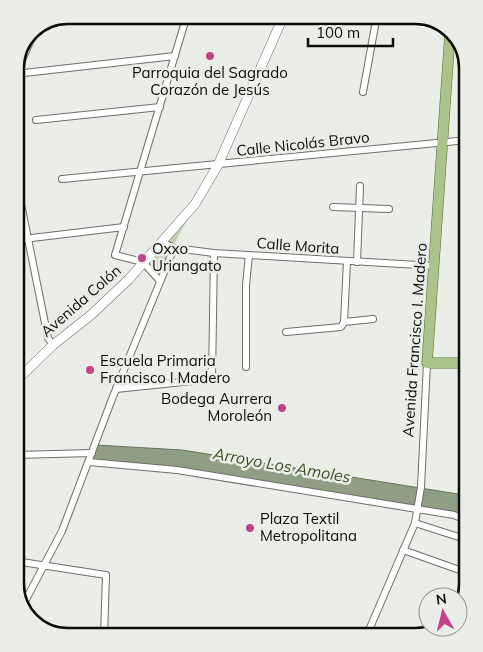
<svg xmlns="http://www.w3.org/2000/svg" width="483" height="652" viewBox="0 0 483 652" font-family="Mulish,sans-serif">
<rect width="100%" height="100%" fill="#ebeee8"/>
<!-- green -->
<path fill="#c3cfb7" d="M188,219L157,274L146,263Z"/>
<!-- water -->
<path fill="#909e83" stroke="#68725f" d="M96,445L182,450L458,494L468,498V520L454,513L429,508L90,461Z"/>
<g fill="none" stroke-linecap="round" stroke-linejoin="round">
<!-- street casing -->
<g stroke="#6d6f6a" stroke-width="8">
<g id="street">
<path d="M15,74L175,56"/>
<path d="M16,74L37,26"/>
<path d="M363,92L377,15"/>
<path d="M36,120L160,107"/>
<path d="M62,179L468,140"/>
<path d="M15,183L22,209L48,338L53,345"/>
<path d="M333,207L389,209"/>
<path d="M15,240L124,227"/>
<path d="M161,242L174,248L214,253L435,266"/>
<path d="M357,262L360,186"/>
<path d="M160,281L143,262L115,255L187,15"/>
<path d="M344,322L373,319"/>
<path d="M286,332L341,327L344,322L347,262"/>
<path d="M246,367V285L249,255"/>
<path d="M116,389L212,379L214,253"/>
<path d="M15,455L92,453"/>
<path d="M89,462L177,470L454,515L468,521"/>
<path d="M415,523L468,540"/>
<path d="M403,550L468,573"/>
<path d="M15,561L106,575L104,637"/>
<path d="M21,609L62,531L112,399L174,248"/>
<path d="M366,637L415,523L421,487L427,363"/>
</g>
</g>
<!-- secondary casing -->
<g stroke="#6d6f6a" stroke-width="10">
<path id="secondary" d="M15,382L53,345L91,315L129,279L195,204L218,165L284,15"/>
</g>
<!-- primary casing -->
<g stroke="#506b2d" stroke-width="11">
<path id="primary" d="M450,34L427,363H468"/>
</g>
<!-- street -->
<use href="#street" stroke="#fff" stroke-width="6"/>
<!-- secondary -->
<use href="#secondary" stroke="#fff" stroke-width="9"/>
<!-- primary -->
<use href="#primary" stroke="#acc48c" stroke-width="10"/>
</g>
<!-- markers -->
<g fill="#c4438b" stroke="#ebeee8" stroke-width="2">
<circle cx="210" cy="56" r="5"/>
<circle cx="142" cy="258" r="5"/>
<circle cx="90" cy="370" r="5"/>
<circle cx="282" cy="408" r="5"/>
<circle cx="250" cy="528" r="5"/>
</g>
<g text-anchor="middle" stroke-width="5" stroke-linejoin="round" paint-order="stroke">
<!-- poi labels -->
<g font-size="15" fill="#0c0d0b" stroke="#ebeee8" text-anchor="start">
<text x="210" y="78" text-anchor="middle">Parroquia del Sagrado<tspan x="210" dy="17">Corazón de Jesús</tspan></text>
<text x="152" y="254">Oxxo<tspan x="152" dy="17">Uriangato</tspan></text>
<text x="100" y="366">Escuela Primaria<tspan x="100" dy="17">Francisco I Madero</tspan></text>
<text x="272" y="404" text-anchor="end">Bodega Aurrera<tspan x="272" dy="17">Moroleón</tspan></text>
<text x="260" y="524">Plaza Textil<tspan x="260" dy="17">Metropolitana</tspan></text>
</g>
<!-- street labels -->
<g font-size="15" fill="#0c0d0b" stroke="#ebeee8">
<text transform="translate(303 144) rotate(-6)" y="5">Calle Nicolás Bravo</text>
<text transform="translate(298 246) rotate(4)" y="5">Calle Morita</text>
<text transform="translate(81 301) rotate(-41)" y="5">Avenida Colón</text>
<text transform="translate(415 340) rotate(-86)" y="5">Avenida Francisco I. Madero</text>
</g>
<!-- water labels -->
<g font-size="16" font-style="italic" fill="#394d21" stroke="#ebeee8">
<text transform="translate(282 465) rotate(10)" y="6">Arroyo Los Amoles</text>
</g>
</g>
<!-- crop -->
<path d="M0 0H483V652H0ZM68 24H415A44 44 0 0 1 459 68V584A44 44 0 0 1 415 628H68A44 44 0 0 1 24 584V68A44 44 0 0 1 68 24Z" fill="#ebeee8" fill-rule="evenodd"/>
<path fill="none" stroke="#0c0d0b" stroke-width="2.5" d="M68 24H415A44 44 0 0 1 459 68V584A44 44 0 0 1 415 628H68A44 44 0 0 1 24 584V68A44 44 0 0 1 68 24Z"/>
<!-- north arrow -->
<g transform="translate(443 612) rotate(352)"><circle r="24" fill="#ebeee8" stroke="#929490"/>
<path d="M0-4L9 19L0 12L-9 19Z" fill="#c4438b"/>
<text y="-8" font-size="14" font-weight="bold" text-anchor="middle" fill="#0c0d0b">N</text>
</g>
<!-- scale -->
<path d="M308 38v8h85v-8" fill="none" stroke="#0c0d0b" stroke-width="2.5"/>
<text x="316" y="38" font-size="15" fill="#0c0d0b" stroke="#ebeee8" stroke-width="4" paint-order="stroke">100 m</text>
</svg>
